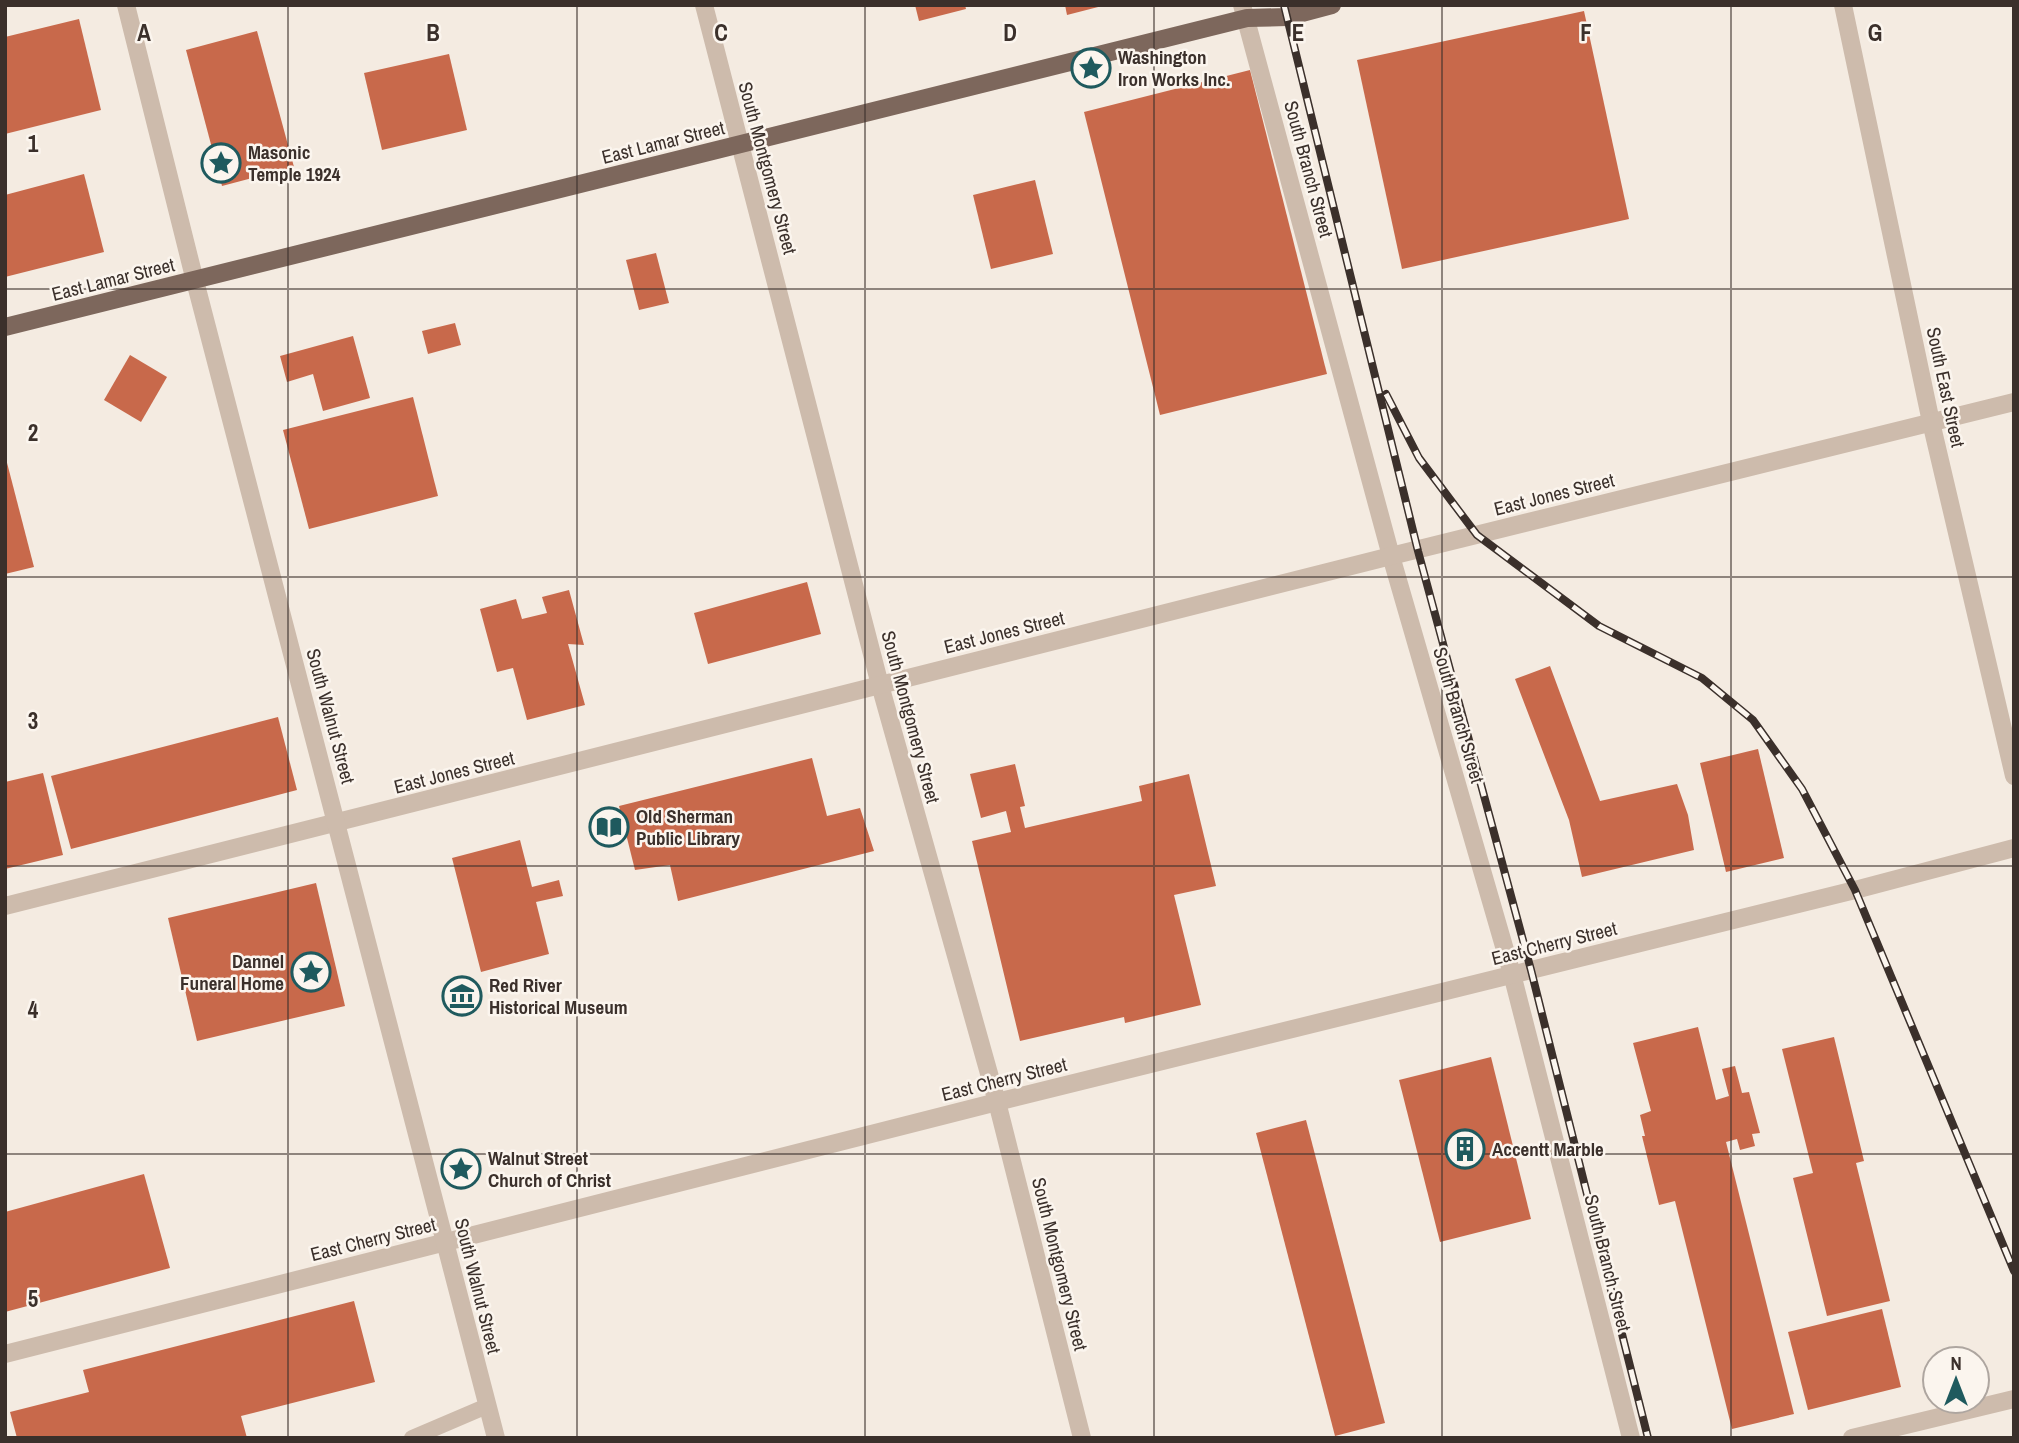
<svg xmlns="http://www.w3.org/2000/svg" width="2019" height="1443" viewBox="0 0 2019 1443" font-family="'Archivo Narrow',sans-serif">
<rect width="100%" height="100%" fill="#f4ebe1"/>
<!-- building -->
<g fill="#c8694b">
<path d="M915,5H965L966,9L919,21Z"/>
<path d="M1065,5H1102V6L1067,15Z"/>
<path d="M1584,11L1629,219L1402,269L1357,60Z"/>
<path d="M79,19L101,110L5,134V37Z"/>
<path d="M257,31L294,167L222,186L186,50Z"/>
<path d="M449,54L467,130L382,150L364,73Z"/>
<path d="M1250,70L1327,374L1160,415L1084,112Z"/>
<path d="M84,174L104,252L5,277V195Z"/>
<path d="M1035,180L1053,254L991,269L973,195Z"/>
<path d="M656,253L669,303L639,310L626,260Z"/>
<path d="M455,323L461,345L428,354L422,331Z"/>
<path d="M353,336L370,398L323,411L313,374L287,382L280,356Z"/>
<path d="M130,355L167,377L141,422L104,400Z"/>
<path d="M413,397L438,496L309,529L283,430Z"/>
<path d="M5,455L34,567L5,574Z"/>
<path d="M807,582L821,634L708,664L694,613Z"/>
<path d="M569,590L584,645L568,644L585,705L527,720L513,668L497,672L480,609L516,599L522,619L547,613L542,597Z"/>
<path d="M1550,666L1600,801L1677,784L1688,815L1694,850L1582,877L1569,820L1515,679Z"/>
<path d="M278,717L297,790L71,849L51,776Z"/>
<path d="M1758,749L1784,858L1726,872L1700,763Z"/>
<path d="M812,758L827,816L860,808L874,851L678,901L670,865L635,870L619,806Z"/>
<path d="M1015,764L1025,806L1020,807L1025,828L1142,801L1139,786L1189,774L1216,886L1174,895L1201,1005L1125,1023L1124,1017L1020,1041L972,841L1011,832L1006,811L981,818L970,774Z"/>
<path d="M43,773L63,855L5,869V782Z"/>
<path d="M520,840L532,887L559,880L563,896L536,902L549,954L481,972L452,858Z"/>
<path d="M316,883L345,1006L197,1041L168,918Z"/>
<path d="M1698,1027L1716,1100L1729,1096L1722,1069L1735,1066L1742,1093L1749,1092L1760,1133L1752,1134L1755,1146L1740,1150L1737,1139L1726,1142L1794,1414L1732,1429L1675,1201L1659,1205L1642,1136H1645L1640,1115L1651,1111L1633,1043Z"/>
<path d="M1834,1037L1864,1161L1856,1163L1890,1301L1827,1316L1793,1178L1813,1173L1782,1049Z"/>
<path d="M1491,1057L1531,1219L1440,1242L1399,1080Z"/>
<path d="M1306,1120L1385,1423L1335,1436L1256,1133Z"/>
<path d="M144,1174L170,1268L5,1312V1212Z"/>
<path d="M354,1301L375,1382L241,1416L247,1438H17L10,1412L89,1392L83,1370Z"/>
<path d="M1882,1309L1901,1387L1808,1410L1788,1332Z"/>
</g>
<g fill="none" stroke-linecap="round" stroke-linejoin="round">
<!-- service -->
<path stroke="#cdbbac" stroke-width="16" d="M412,1438L487,1406"/>
<!-- minor -->
<g stroke="#cdbbac" stroke-width="18">
<path d="M704,5L880,685L997,1102L1082,1438"/>
<path d="M1242,5L1391,556L1512,974L1631,1438"/>
<path d="M1843,5L1931,422L2014,776"/>
<path d="M5,906L1391,556L2014,402"/>
<path d="M5,1354L997,1102L1855,890L2014,848"/>
<path d="M1852,1438L2014,1399"/>
</g>
<!-- tertiary -->
<path stroke="#cdbbac" stroke-width="18" d="M126,5L195,281L496,1438"/>
<!-- primary -->
<path stroke="#7d675c" stroke-width="18" d="M5,327L1247,18L1287,17L1332,5"/>
<!-- rail casing -->
<g stroke="#3b302b" stroke-width="8">
<g id="rail">
<path d="M1284,5L1418,551L1531,970L1648,1438"/>
<path d="M1386,394L1419,458L1477,535L1599,626L1702,678L1753,720L1802,789L1855,890L2014,1271"/>
</g>
</g>
<!-- rail -->
<use href="#rail" stroke="#fbf5ee" stroke-width="5" stroke-dasharray="16" stroke-linecap="butt"/>
</g>
<!-- grid -->
<path fill="none" stroke="#3b302b" stroke-width="2" stroke-opacity="0.55" d="M288,5V1438M577,5V1438M865,5V1438M1154,5V1438M1442,5V1438M1731,5V1438M5,289H2014M5,577H2014M5,866H2014M5,1154H2014"/>
<!-- icons -->
<defs>
<g id="sight-ring" transform="scale(2.0125)"><circle r="9.5" fill="#fbf5ee" stroke="#1f5a5e" stroke-width="1.5"/><path d="M0-6L1.8-2.2L6-1.7L2.9 1.2L3.7 5.4L0 3.3L-3.7 5.4L-2.9 1.2L-6-1.7L-1.8-2.2Z" fill="#1f5a5e"/></g>
<g id="library-ring" transform="scale(2.0125)"><circle r="9.5" fill="#fbf5ee" stroke="#1f5a5e" stroke-width="1.5"/><path d="M-6-4Q-3-5.5-.7-3.5V5Q-3 3-6 4ZM6-4Q3-5.5 .7-3.5V5Q3 3 6 4Z" fill="#1f5a5e"/></g>
<g id="museum-ring" transform="scale(2.0125)"><circle r="9.5" fill="#fbf5ee" stroke="#1f5a5e" stroke-width="1.5"/><path d="M0-6L6-3V-2H-6V-3ZM-5-1h2V3h-2ZM-1-1h2V3h-2ZM3-1h2V3H3ZM-6 4H6V6H-6Z" fill="#1f5a5e"/></g>
<g id="building-ring" transform="scale(2.0125)"><circle r="9.5" fill="#fbf5ee" stroke="#1f5a5e" stroke-width="1.5"/><path d="M-4-6H4V6H1V3H-1V6H-4ZM-2.5-4.3h1.7v1.8h-1.7ZM.8-4.3h1.7v1.8H.8ZM-2.5-1h1.7V.8h-1.7ZM.8-1h1.7V.8H.8Z" fill="#1f5a5e"/></g>
</defs>
<g fill-rule="evenodd">
<use href="#sight-ring" x="1091" y="68"/>
<use href="#sight-ring" x="221" y="163"/>
<use href="#library-ring" x="609" y="827"/>
<use href="#sight-ring" x="311" y="972"/>
<use href="#museum-ring" x="462" y="996"/>
<use href="#building-ring" x="1465" y="1149"/>
<use href="#sight-ring" x="461" y="1169"/>
</g>
<g text-anchor="middle" stroke-width="5" stroke-linejoin="round" paint-order="stroke">
<!-- poi labels -->
<g font-size="19" font-weight="bold" fill="#3b302b" stroke="#fbf5ee" text-anchor="start">
<text x="1118" y="64">Washington<tspan x="1118" dy="22">Iron Works Inc.</tspan></text>
<text x="248" y="159">Masonic<tspan x="248" dy="22">Temple 1924</tspan></text>
<text x="636" y="823">Old Sherman<tspan x="636" dy="22">Public Library</tspan></text>
<text x="284" y="968" text-anchor="end">Dannel<tspan x="284" dy="22">Funeral Home</tspan></text>
<text x="489" y="992">Red River<tspan x="489" dy="22">Historical Museum</tspan></text>
<text x="1492" y="1156">Accentt Marble</text>
<text x="488" y="1165">Walnut Street<tspan x="488" dy="22">Church of Christ</tspan></text>
</g>
<!-- street labels -->
<g font-size="19" fill="#3b302b" stroke="#fbf5ee">
<text transform="translate(663 142) rotate(-14)" y="7">East Lamar Street</text>
<text transform="translate(768 168) rotate(75)" y="7">South Montgomery Street</text>
<text transform="translate(1309 169) rotate(75)" y="7">South Branch Street</text>
<text transform="translate(113 279) rotate(-14)" y="7">East Lamar Street</text>
<text transform="translate(1946 387) rotate(78)" y="7">South East Street</text>
<text transform="translate(1554 494) rotate(-14)" y="7">East Jones Street</text>
<text transform="translate(1004 632) rotate(-14)" y="7">East Jones Street</text>
<text transform="translate(1459 715) rotate(74)" y="7">South Branch Street</text>
<text transform="translate(331 716) rotate(75)" y="7">South Walnut Street</text>
<text transform="translate(911 717) rotate(75)" y="7">South Montgomery Street</text>
<text transform="translate(454 772) rotate(-14)" y="7">East Jones Street</text>
<text transform="translate(1554 943) rotate(-14)" y="7">East Cherry Street</text>
<text transform="translate(1004 1079) rotate(-14)" y="7">East Cherry Street</text>
<text transform="translate(373 1239) rotate(-14)" y="7">East Cherry Street</text>
<text transform="translate(1608 1263) rotate(76)" y="7">South Branch Street</text>
<text transform="translate(1060 1264) rotate(76)" y="7">South Montgomery Street</text>
<text transform="translate(478 1286) rotate(76)" y="7">South Walnut Street</text>
</g>
</g>
<g font-size="23" text-anchor="middle" font-weight="bold" fill="#3b302b" stroke="#fbf5ee" stroke-width="5" stroke-linejoin="round" paint-order="stroke">
<text x="144" y="41">A</text>
<text x="433" y="41">B</text>
<text x="721" y="41">C</text>
<text x="1010" y="41">D</text>
<text x="1298" y="41">E</text>
<text x="1586" y="41">F</text>
<text x="1875" y="41">G</text>
<text x="33" y="152">1</text>
<text x="33" y="441">2</text>
<text x="33" y="729">3</text>
<text x="33" y="1018">4</text>
<text x="33" y="1307">5</text>
</g>
<!-- border -->
<rect width="2019" height="1443" fill="none" stroke="#3b302b" stroke-width="14"/>
<!-- north arrow -->
<g transform="translate(1956 1380)"><circle r="33" fill="#fbf5ee" stroke="#aea6a0" stroke-width="2"/>
<path d="M0-5L12 26L0 18L-12 26Z" fill="#1f5a5e"/>
<text y="-10" font-size="19" font-weight="bold" text-anchor="middle" fill="#3b302b">N</text>
</g>
</svg>
